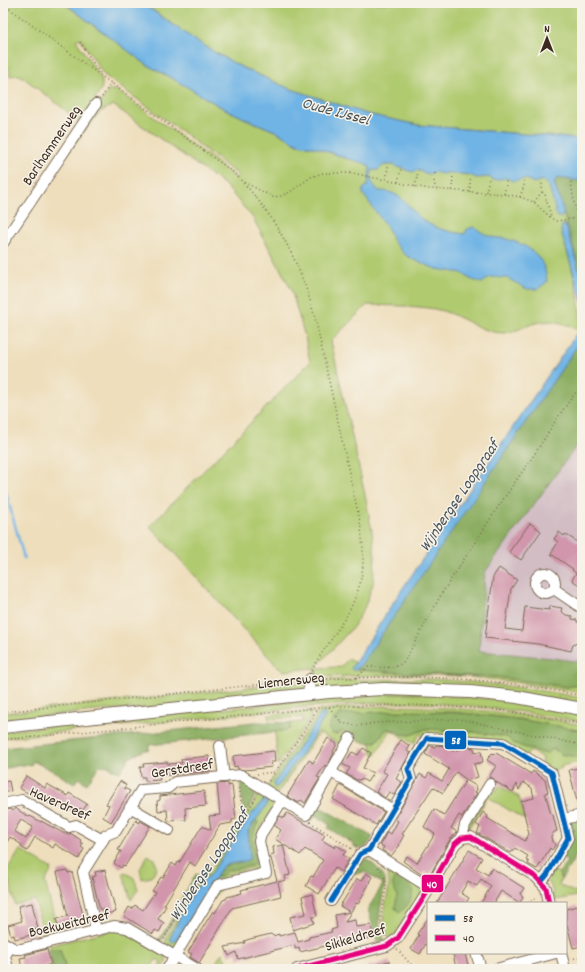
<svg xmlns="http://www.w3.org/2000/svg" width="585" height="972" viewBox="0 0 585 972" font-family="Dekko,sans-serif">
<rect width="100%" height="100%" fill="#f7f3e8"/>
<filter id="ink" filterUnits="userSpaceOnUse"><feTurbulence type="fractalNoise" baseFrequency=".025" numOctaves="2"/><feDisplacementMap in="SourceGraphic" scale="8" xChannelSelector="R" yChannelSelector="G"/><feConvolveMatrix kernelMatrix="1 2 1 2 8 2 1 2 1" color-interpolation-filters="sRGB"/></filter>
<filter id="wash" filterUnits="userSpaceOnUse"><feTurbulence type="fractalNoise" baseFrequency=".012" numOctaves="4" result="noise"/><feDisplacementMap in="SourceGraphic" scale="16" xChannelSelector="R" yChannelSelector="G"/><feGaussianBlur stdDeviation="0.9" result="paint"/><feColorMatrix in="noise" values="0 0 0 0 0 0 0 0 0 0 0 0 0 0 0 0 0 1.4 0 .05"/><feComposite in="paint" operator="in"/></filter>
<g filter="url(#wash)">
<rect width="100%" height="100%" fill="#eedebc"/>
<!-- industrial -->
<path fill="#d2bdc5" d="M582,331V689L490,675L353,670Z"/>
<!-- green -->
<g fill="#b0ca70" stroke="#767a47" fill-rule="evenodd">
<path d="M3,3H64L147,65L177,81L221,107L246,119L275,131L298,144L318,148L345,158L387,165L390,163L419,171L450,170L455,173L472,175L490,177L503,176L507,177H522L525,179L543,180L549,185L562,217L564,212L567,229L564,224L563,225L561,231C568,254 585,309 579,330C561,321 546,318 527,326C519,329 511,333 503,333C482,333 463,317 443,311C423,305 389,306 367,305L331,341L365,495L372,531L375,557L373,584L365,606L354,626L315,668L341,667L349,658L355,663L351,669L370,671L496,677L567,687L580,685L582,683V693C534,685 486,677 437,675C397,674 358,676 318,677L314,674V668L283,671L278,667L156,533L150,526L310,362L305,337L291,289L253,218L225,185L113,105L100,112L55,168L109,90H116L211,158L236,178L239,176L189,137L104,75L80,38L76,40L102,80V87L98,95L79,122L64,109L20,75L9,76L10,71L3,57Z"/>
<path d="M143,3H582V139L418,125L367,114L288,88L241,67L216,53L192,38Z"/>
<path d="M429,679C481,682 531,688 582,698V704L483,689L107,710L3,720V713L304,682L332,680Z"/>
<path d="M372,694H427L504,700L582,713V722C528,712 473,704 417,703C349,701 281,709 213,717C143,724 73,730 3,738V731Z"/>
<path d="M388,706C453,707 518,712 582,725V731L520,719L455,712L395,711L340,714L332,721L335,735L343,731L346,733L339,744L319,733L277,794L267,787L314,718L318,710L348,707Z"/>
<path d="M307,711H312L310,719L278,765L275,732L290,729L291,723L303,722V717L269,719L268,715Z"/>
<path d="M387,729L395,730L401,734L410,735L426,729L467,731L507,737L513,743L542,753L552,749L566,755L582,758V761L561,766L562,768L554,771L541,763L543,758L530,751L527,755L463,737V732L445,730V736H424L420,734L414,744L391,730L375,755L372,753L371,743L376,742Z"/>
<path d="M499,786L519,797L525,820L488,797L468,829V825L491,788L496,791Z"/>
<path d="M260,792L274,800L275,804L259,832L262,869L254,874L253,868L226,875L227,880L175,949L165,943L166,938L199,881L213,867L231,840ZM263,801H264L267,805L256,819L258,823C250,835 254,848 256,862L254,865L227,871L221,877H216L178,939L171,936C181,917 192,886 210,875L250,816Z"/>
<path d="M20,850H21L52,869L45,882L58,933L44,937L35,900L15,905L7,871Z"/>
<path d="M148,855L154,859L157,867L151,877L142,879L140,869Z"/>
<path d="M368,856L421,885L420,888L423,891L393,938L390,939C372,917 396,892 387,872C383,864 373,861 368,856Z"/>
<path d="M553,870L559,873L561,880L559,885L574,892H582V895L555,900L552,889L548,880Z"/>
<path d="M124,872L134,878L138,889L131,900L123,873Z"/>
<path d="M112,930H121L166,955L165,958L167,961L162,969H157L161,962L157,959L149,969H66L60,950L49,949L48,946Z"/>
<path d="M222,953L227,963L232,967L237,966V969H212Z"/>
</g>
<!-- forest -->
<g fill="#8cae62" stroke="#646c40">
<path d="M556,178L582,181V280C573,248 565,215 554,183Z"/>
<path d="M582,339V438L485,572L479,651L552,658L582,662V683L580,685L567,687L496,677L370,671L357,669Z"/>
<path d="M395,711C461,711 518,717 582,731V758L560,754L556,750L552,749L548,753H542L526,748L513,743L507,737L467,731L426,729L410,735L401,734L395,730L387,729C383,732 380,738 376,741C366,748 352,736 343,731L339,734H332L328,728L332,721L340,714Z"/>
<path d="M255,722L291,723L290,729L275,732L149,745V750H145L129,758L119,773L106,765L98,767L87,784L78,778L74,784L55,772L33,761L31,765H17V766L3,769V748Z"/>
<path d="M240,779L258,791L245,813L243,812Z"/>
<path d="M316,805L373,837L366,847L359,849L355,847L352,843L328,828L330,825L315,815L312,820L309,819Z"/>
<path d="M578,818L581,836L580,849L561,880L559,873L567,861L561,857L568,823Z"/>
<path d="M256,819L258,823C250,835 254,848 256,862L254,865L227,871L221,877H216C224,864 226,865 240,862L248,831Z"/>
<path d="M362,857C371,862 381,869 385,879C386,884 384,889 383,894C380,910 376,926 385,940L377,942L368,909L383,884L365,872L356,874L353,872Z"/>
<path d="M196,874L200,876L161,941L159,940L176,912L174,911Z"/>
<path d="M398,878C402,879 407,880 410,884C417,893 408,908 399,912L395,908L397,894C393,889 391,885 394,879Z"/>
<path d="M49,949H60L66,969H53Z"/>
</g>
<!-- water -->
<g fill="#6fb4e5" stroke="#556f82">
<path d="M64,3H142L192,38L216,53L241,67L288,88L367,114L418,125L582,139V181L557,178L554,183L564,212L562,217H557L549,186L543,180L534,183L526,179L512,181C504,175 500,181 492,180L490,177L476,178C469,173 459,174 452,174L451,172L443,174L434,172L428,174L417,170L413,172L405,170L404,168L396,167L395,165H384L378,170H372C370,184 371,181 379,191C403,190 408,210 426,222C439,230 450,232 465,234L467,229L474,227C479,230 484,235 490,236C494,238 498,238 502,238C526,243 546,255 547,282L538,289H527L507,278L490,277L482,283L470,279L462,273L436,269L412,259L403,253L393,241L389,230L363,194V189L368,185L370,167L364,163L345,158L318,148L298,144L275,131L246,119L221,107L177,81L147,65Z"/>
<path d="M564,224L567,229L582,280V302L561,231L562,225Z"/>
<path d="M582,325V339L363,662L355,671L351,669L398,595L573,339Z"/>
<path d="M322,713L326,715L308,745L280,784L275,788L274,787V783Z"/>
<path d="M265,800L267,801V805L248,831L250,856L249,859L246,861L225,865L222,867L178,939L173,942L170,941L171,936C181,916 192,887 210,875L250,816L263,801Z"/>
</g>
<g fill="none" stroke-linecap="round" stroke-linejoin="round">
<!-- stream -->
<path stroke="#6fb4e5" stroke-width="2.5" d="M3,482L24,558"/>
</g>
<g id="blocks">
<!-- building -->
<g fill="#d195ac" fill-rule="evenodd">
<path d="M530,523L541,531L521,560L509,552Z"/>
<path d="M559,532L564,536L565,534L582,545V587L572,580L576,573L572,570L573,569L551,554L558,542L554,539Z"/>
<path d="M499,568L517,580L511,589L505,629L522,631L525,607L549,610L550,606L562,608L561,611L566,615L572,616V619L577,620V622L582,623V639L580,638L579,642L573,645L571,651L538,644L485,638L493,577Z"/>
<path d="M328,738L337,744L333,752L334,753L327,766L325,765L317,777L320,778L305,803L301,800L299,803L287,796L309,760L313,763Z"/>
<path d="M401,740L410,746L407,751L410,753L396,779L402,782L394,795L389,792L385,798L376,792L387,774L382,771Z"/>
<path d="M430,745L434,748L436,745L445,746L453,751L468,747L474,748L475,753L481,751L483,762L474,764L478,777L467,780L456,772L443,793L433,787L402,834L404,835L399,844L400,845L391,856L382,850L384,847L380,845L387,832L391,834L398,821L395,819L420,774L426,778L429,773L442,781L449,769L425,754Z"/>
<path d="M363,748L371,753L363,768L373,773L367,782L362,779L357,780L346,774L350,768L342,764L346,759L347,760L352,752L358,755Z"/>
<path d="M274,751L275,762H271L272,767L245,770L238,769L237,766L234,767L233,756Z"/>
<path d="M492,753L495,754L496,753L531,774L533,771L545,780L548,792L545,793L547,799L551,815H553L557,831L554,832L551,837L552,842L556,844L552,850L550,848L537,869L528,864L529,862L526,860L528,856L515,848L511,853L477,833L480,827L476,824L483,812L488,816L487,818L525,841L529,834L521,801L534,798L532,788L523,782L519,790L517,784L513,792L496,782L493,778L489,777L496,766L487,760Z"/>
<path d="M209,756L210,771L159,776L160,780L145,781V777H141L140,767H144L143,764L167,762L168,764L182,763L181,759Z"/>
<path d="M582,767V809H579L569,770Z"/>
<path d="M26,776L45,788L47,784L68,796L69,793L87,804L83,810L80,808L77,813L61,804L58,807L55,805L54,806L38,796L37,797L34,795L33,796L19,788Z"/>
<path d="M466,780L476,786L477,790L475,792L477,793L462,817L459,815L451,828L457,832L449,841L430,875L424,872L422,875L403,861L407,856L417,863L435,834L424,827L430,816L434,809L444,815Z"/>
<path d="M9,781L11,791L3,793V782Z"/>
<path d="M120,781L126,785L124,788L130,791L111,822L103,817L109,805L106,804Z"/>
<path d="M228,783V786L232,785L236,819L232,820V823L220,825L195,866L190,862L164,905L166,906L158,919L164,923L159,932L155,930L153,934L124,916L129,907L132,909L135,905L143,910L155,892L152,891L161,877L163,878L172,863L176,866L178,862L179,863L202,826L211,830L209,816L220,815L217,784Z"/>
<path d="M340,785L384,812L376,825L333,799Z"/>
<path d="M204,791L206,806L185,808L186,820L168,821L167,810L158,811L157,801L160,800V796Z"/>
<path d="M15,808L29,817L30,816L41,822V821L65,834L66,833L69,835L70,833L81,840L80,842L83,844L81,847L84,849L79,859L55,844L53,848L35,837L27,851L21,847L22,845L10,837L3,849V814L5,810L10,809L13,811ZM21,820L33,827L26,839L14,831Z"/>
<path d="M287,813L325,835L322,840L335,848L336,845L346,851L343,855L349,859L341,872L335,868L319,894L306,886L311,876L313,877L323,860L305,849L300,855L275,839L281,830L274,825L280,816L284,818Z"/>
<path d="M136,820L139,823L140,821L150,826L125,866L123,865L121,868L114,863L121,851L118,850Z"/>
<path d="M283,845L290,875L285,876L286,880L278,882L281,896L232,908L199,963L190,957L192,954L188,952L213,911L215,913L223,900L226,899L227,897L242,893L241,890L277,881L270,855L274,854L273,847Z"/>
<path d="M469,850L482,858L476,868L488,875L492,868L524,888L520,894L523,896L520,903L501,891L494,903H481L491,886L481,879L477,886L468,881L461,893L469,898L466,903H437Z"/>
<path d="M67,870L68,873L72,872L84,919L80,920V923L59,928L56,919L68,916L57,872Z"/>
<path d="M105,870L116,912L105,914L104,909L100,910L92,877L96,876L95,872Z"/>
<path d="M366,873L372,877L369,882H370L358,904L356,903L345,922L355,920L356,927L371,925L373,936H370V938L339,945L338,943L300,952L299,948L295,949V945L238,959L236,952L229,956L225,947L245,943L244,941L250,939L271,934L273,936L279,934V936L295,932L298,942L309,939V937L332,932L331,930L337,928L335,915L350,912L340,906L357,879L361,881Z"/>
<path d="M312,894L317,916L312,917L314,923L293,930L290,917L306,914L302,897Z"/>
<path d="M32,903L38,929L34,930L35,934L15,939L14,935L11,936L8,925L22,921L18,906Z"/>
<path d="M577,906L581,920H582V946L573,948L566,921V909Z"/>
<path d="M428,918V940L420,954L411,949L419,935L417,934Z"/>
<path d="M47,949L51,964L39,968V969H22L20,958L26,957L25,955Z"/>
<path d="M453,953H465L469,969H456Z"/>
<path d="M389,961L391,969H366V967Z"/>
</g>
</g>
</g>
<g filter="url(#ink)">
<use href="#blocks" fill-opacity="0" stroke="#7a6955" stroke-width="1"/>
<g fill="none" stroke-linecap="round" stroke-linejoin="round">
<!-- minor casing -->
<g stroke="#7a6955" stroke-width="12">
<g id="minor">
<path d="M3,243L96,104"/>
<circle cx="545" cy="583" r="10"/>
<path d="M554,589L582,608"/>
<path d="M308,695L310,679"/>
<path d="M220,746L224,777"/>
<path d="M331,772L393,810"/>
<path d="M3,804L22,800L69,827L76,825L103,840"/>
<path d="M130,807L169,830"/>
<path d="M564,819L582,815"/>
<path d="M462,838L465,825L490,784"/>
<path d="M369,850L430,888"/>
<path d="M331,901L360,854L369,850L411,779L408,769L427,738L503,743L552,773L568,838L547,875L541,882"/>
<path d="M96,930L83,872L106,835L116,831L141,790L168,788L175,782L241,775L306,815L350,738"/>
<path d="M3,942L15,949H21L114,926L127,928L197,969"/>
<path d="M476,953L481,969"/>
<path d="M561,953L565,969"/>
<path d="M8,969L5,956L10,947"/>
<path d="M167,969L218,885L266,873L259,841L261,834L282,801"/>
<path d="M297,969L387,946L398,938L430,888L455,844L462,838L471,837L536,877L546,888L549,903"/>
<path d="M496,969L556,953"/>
</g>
</g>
<!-- major casing -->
<g stroke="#7a6955" stroke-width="14">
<path id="major" d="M3,727L329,692L384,689L470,692L517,697L582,709"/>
</g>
<!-- path -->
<g stroke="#7a6955" stroke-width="1.5" stroke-dasharray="1 3" stroke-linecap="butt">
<path d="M3,4L233,172C275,213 302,265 316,322L360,522C364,549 366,574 354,600C349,614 339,627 331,640C324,650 317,659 312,671"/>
<path d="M80,42L101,75"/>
<path d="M102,97L111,83"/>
<path d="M435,173L434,183L436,189"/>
<path d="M386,179L388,168V166"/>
<path d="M244,182L273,197L281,196L290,192L311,177L323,173H352L429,189L504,194L520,197L534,202L551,218L556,221L579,218L582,227"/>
<path d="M398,182L401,169"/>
<path d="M571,182L574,203L579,218"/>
<path d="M415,187L418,172"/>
<path d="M452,190L453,175"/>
<path d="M470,192V181L471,177"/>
<path d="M486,192L489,178"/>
<path d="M542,192L545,195L551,216"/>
<path d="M504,194L506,185V179"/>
<path d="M520,197L524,186V180"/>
<path d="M534,202L542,192V181"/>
<path d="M356,678L368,667C381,667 392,670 404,662L442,593L502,501L534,455L560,414L582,384"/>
<path d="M319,679C346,678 374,677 401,677C461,677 523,683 582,696"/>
<path d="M329,707L342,723L358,726L376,723L459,719L582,745"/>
<path d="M3,712L301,680"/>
<path d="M3,740L337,706L414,705L492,709L540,716L582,724"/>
<path d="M257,774L275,772"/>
<path d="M269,781L312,719L316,708"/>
<path d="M239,784L243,818"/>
<path d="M310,822L352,849"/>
<path d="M378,867C399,887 369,917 386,937"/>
<path d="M528,903L529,901L538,898"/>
<path d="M164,939L179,911L202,876L209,870L254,801L257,795"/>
<path d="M397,949L415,969"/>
<path d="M570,959L582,957"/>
</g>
<!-- minor -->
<use href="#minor" stroke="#fff" stroke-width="10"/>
<!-- major -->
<use href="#major" stroke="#fff" stroke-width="12"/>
<!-- bus-1 casing -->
<g stroke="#f7f3e8" stroke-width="8">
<path id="bus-1" d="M331,901L360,854L369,850L411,779L408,769L427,738L503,743L552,773L568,838L547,875L541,882"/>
</g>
<!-- bus-2 casing -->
<g stroke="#f7f3e8" stroke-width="8">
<path id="bus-2" d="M297,969L387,946L398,938L430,888L455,844L462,838L471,837L536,877L546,888L549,903"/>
</g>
<!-- bus-1 -->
<use href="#bus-1" stroke="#0065bd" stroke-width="5"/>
<!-- bus-2 -->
<use href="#bus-2" stroke="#e5007d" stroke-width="5"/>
</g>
</g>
<g text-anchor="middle" stroke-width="3" stroke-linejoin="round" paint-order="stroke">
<!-- street labels -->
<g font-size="15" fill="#3b2a1e" stroke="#f7f3e8">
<text transform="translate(51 145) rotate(-56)" y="5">Barlhammerweg</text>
<text transform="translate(291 680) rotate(-6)" y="5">Liemersweg</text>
<text transform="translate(182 768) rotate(-9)" y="5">Gerstdreef</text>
<text transform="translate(60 803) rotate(24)" y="5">Haverdreef</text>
<text transform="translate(69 923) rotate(-13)" y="5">Boekweitdreef</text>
<text transform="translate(355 937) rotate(-17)" y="5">Sikkeldreef</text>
</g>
<!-- water labels -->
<g font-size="16" font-style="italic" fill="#4b535a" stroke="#f7f3e8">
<text transform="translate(336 110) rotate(15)" y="6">Oude IJssel</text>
<text transform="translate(458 495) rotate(-56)" y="6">Wijnbergse Loopgraaf</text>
<text transform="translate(208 864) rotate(-56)" y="6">Wijnbergse Loopgraaf</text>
</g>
</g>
<g stroke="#f7f3e8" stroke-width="1.5">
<rect x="444" y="730" width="23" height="20" rx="4" fill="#0065bd"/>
<rect x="421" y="874" width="23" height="19" rx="4" fill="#e5007d"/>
</g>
<g font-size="11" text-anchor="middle" font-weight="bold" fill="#fff">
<text x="456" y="744">58</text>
<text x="432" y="888">40</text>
</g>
<!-- margin -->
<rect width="585" height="972" fill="none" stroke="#f7f3e8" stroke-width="16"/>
<!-- legend -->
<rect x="427" y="902" width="140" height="52" fill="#f7f3e8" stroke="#aca397"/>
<rect x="435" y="915" width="20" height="6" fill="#0065bd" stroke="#aca397"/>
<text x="463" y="922" font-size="12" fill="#3b2a1e">58</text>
<rect x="435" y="935" width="20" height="6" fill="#e5007d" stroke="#aca397"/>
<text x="463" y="942" font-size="12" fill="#3b2a1e">40</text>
<!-- north arrow -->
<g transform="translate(547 38)" stroke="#f7f3e8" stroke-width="3" paint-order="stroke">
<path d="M0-3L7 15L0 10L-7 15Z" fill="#3b2a1e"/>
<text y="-6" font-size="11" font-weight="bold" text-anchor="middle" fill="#3b2a1e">N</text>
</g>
</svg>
